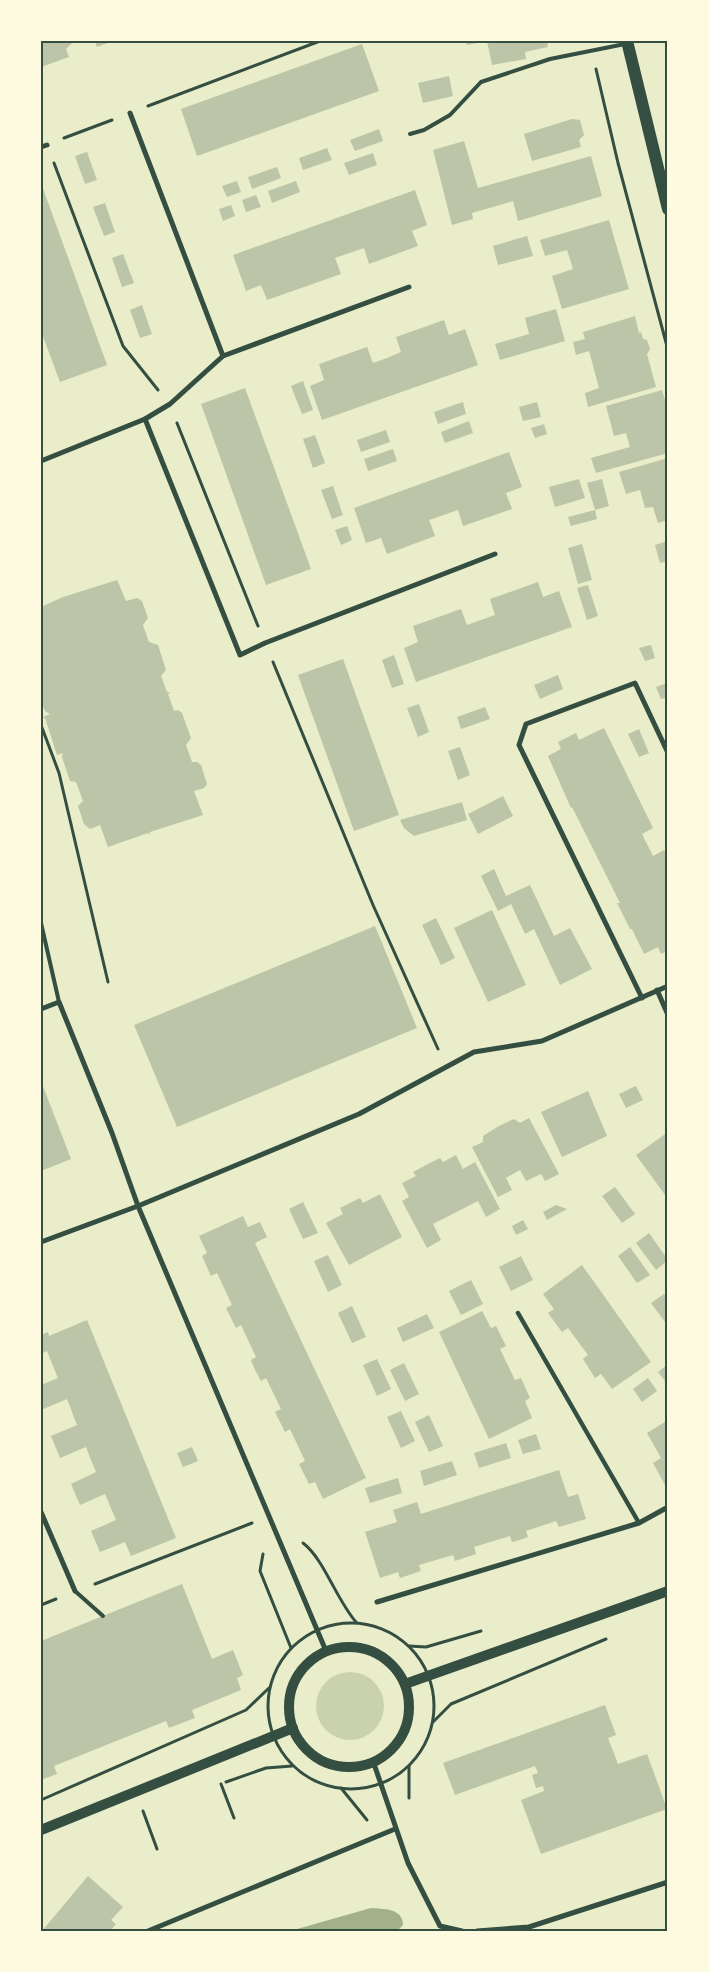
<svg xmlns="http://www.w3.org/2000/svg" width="709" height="1972" viewBox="0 0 709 1972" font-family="'Varela Round',sans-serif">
<rect width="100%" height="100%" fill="#e9edc9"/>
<!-- green -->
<circle fill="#cad2ad" cx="350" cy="1706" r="34"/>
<!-- water -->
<path fill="#a3b18a" d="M371,1908C383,1909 403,1908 403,1925L397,1931H290Z"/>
<!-- building -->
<g fill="#bcc5a7">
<path d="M41,41H74L66,49L69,57L41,67Z"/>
<path d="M95,41H113L97,47Z"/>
<path d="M466,41H482V42L467,45Z"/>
<path d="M487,41H547L548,47L525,52L526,59L492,65Z"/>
<path d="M362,44L379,91L197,156L181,109Z"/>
<path d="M449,76L453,96L423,103L418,83Z"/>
<path d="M572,119L580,120L584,135L579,140L581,147L532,161L524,134Z"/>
<path d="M379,129L383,141L355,151L350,140Z"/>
<path d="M464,141L478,188L591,156L602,196L518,221L513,201L472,213L473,219L452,225L433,150Z"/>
<path d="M327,148L332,160L303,170L299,158Z"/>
<path d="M87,152L97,180L85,184L75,156Z"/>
<path d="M373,153L377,165L349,175L344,163Z"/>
<path d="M277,167L281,178L252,189L248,177Z"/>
<path d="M237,181L241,192L227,197L222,186Z"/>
<path d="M296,181L300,192L272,203L268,191Z"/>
<path d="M41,183L107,365L60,382L41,331Z"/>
<path d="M415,190L427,225L412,231L418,246L369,264L364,248L335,258L341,274L267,300L261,285L246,291L233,255Z"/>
<path d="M256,195L261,207L246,212L242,200Z"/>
<path d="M105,203L115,232L104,236L93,207Z"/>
<path d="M231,205L235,216L223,221L219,209Z"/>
<path d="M609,220L629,289L562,309L552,276L573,269L567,250L545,256L540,240Z"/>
<path d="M527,236L533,256L498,265L493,246Z"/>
<path d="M123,254L134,283L122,287L112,258Z"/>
<path d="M142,305L152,334L140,338L130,310Z"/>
<path d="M556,309L565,341L500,360L495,344L529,334L525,318Z"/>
<path d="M635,316L639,333L641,332L643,339L647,340L650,349L647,354L656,387L588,407L585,393L599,388L589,351L576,355L573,342L585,339L583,332Z"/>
<path d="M444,320L449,335L465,329L478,365L322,420L310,386L324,380L319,364L367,347L373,363L387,358L401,352L396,337Z"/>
<path d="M303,381L313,410L302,414L291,386Z"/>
<path d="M245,388L311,569L266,585L201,404Z"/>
<path d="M662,390L668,410V453L596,473L591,458L630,447L626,433L614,436L606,406Z"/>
<path d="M463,402L466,414L438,424L434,412Z"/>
<path d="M537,402L541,417L523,421L519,407Z"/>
<path d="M469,421L473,433L445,443L441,432Z"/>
<path d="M544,424L547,434L535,438L531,428Z"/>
<path d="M386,430L390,442L361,452L357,440Z"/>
<path d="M315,435L325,463L313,468L303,439Z"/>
<path d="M393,449L397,461L368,471L364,459Z"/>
<path d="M509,452L522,487L506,493L512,509L463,526L458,510L429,520L435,536L387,554L381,538L366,543L354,508Z"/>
<path d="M668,458V520L658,523L653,507L645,508L640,490L626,494L619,472Z"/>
<path d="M579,479L585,498L555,507L549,487Z"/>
<path d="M602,479L609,506L595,510L597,519L571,526L568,517L595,510L587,483Z"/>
<path d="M333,486L343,515L332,519L321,490Z"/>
<path d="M347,526L352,540L341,545L335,530Z"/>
<path d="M668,541V561L660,563L655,545Z"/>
<path d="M582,544L592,580L578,584L568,548Z"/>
<path d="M115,575L126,601L137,598L142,601L148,618L143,625L149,642L158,645L166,670L161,676L167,692L171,693L168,694L174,711L178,710L182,713L191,738L186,745L192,762H197L201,765L207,784L204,788L194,791L203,815L150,832L149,835L148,833L108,847L100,825L90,829L84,824L78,806L83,801L76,782L70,781L62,757L63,753L57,755L45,718H41L50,714L45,711L41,701V607L63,597L117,580Z"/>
<path d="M538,582L543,597L559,591L572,627L416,682L404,648L418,642L413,626L461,609L467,625L495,615L490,599Z"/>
<path d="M588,585L598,616L587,620L577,588Z"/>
<path d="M651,645L655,658L645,661L639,648Z"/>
<path d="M394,655L404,684L392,688L382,660Z"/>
<path d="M343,659L399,815L354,831L298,675Z"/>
<path d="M558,675L563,689L540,699L534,685Z"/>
<path d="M667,683L668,697L661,699L656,687Z"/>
<path d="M419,704L429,732L418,737L407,708Z"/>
<path d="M485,707L490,719L461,729L457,717Z"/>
<path d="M604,728L653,828L642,834L653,856L664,850L668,858V951L661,954L658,947L644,954L632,929H630L617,903H620L572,807L571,808L548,756L561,749L558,742L576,733L579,740Z"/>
<path d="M639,729L649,753L639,757L628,734Z"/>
<path d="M460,747L470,775L458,780L448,751Z"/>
<path d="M503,796L513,816L478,834L468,814Z"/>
<path d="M462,802L467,820L414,836L404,828L400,820Z"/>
<path d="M494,869L506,896L530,885L554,936L570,928L592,969L560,985L534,929L525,934L511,904L498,911L481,876Z"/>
<path d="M492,910L526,985L488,1002L454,928Z"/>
<path d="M436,918L455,958L441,965L422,925Z"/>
<path d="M375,926L417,1028L177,1127L134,1025Z"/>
<path d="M41,1081L71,1159L41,1171Z"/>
<path d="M636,1086L643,1100L626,1108L619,1094Z"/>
<path d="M588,1091L607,1136L562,1157L541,1112Z"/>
<path d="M529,1118L559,1174L545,1181L541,1174L526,1181L520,1170L506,1178L512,1190L498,1197L472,1147L483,1142V1136L499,1126L514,1119L520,1123Z"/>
<path d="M668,1132V1199L636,1155Z"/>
<path d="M456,1155L463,1169L475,1162L500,1209L486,1217L478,1201L433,1224L441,1240L427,1248L402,1201L409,1197L402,1183L416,1176L413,1172L428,1164L440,1158L443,1162Z"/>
<path d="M615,1187L635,1214L622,1223L602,1196Z"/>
<path d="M380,1194L402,1237L349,1265L326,1223L343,1214L340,1208L360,1198L363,1203Z"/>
<path d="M303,1202L318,1233L303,1239L289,1209Z"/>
<path d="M556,1205L567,1209L547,1220L543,1212Z"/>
<path d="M243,1216L248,1227L260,1222L267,1237L255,1243L366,1478L323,1499L315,1482L309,1484L299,1464L305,1461L290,1429L285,1432L275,1412L281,1409L266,1378L261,1381L255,1370L251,1360L256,1357L241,1325L236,1328L226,1308L232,1305L217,1273L211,1276L202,1256L207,1253L199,1236Z"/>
<path d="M523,1220L528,1229L516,1235L512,1226Z"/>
<path d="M649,1233L668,1260L656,1270L636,1243Z"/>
<path d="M630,1247L650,1275L637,1283L618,1256Z"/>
<path d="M328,1255L342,1285L328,1292L314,1261Z"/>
<path d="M521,1256L533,1280L511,1291L499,1267Z"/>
<path d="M582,1265L651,1362L612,1389L601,1374L595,1378L583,1359L588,1355L568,1328L562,1332L548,1313L554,1309L543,1294Z"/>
<path d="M471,1280L483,1304L461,1315L449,1291Z"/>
<path d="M664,1294L668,1299V1326L651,1303Z"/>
<path d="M352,1306L366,1337L352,1343L338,1313Z"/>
<path d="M482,1311L491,1328L496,1326L506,1346L500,1349L515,1380L521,1378L530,1398L525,1401L532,1418L489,1439L439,1332Z"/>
<path d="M427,1314L434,1328L403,1342L397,1328Z"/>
<path d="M87,1320L176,1538L131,1556L125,1542L100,1552L91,1531L116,1520L105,1494L80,1505L71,1484L96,1472L91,1460L86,1447L60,1458L51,1436L77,1425L67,1399L41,1410V1385L58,1378L47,1351L41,1354V1335L48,1332L49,1336Z"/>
<path d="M377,1359L391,1389L377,1396L363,1365Z"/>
<path d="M404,1363L419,1394L405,1401L390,1370Z"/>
<path d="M668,1364V1385L658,1372Z"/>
<path d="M648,1378L657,1391L642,1402L633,1389Z"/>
<path d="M401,1411L415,1441L401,1448L387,1417Z"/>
<path d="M429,1415L443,1446L429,1452L415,1422Z"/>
<path d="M668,1420V1483L665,1485L653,1463L661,1458L647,1433Z"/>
<path d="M536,1434L541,1449L523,1454L518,1440Z"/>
<path d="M506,1443L511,1458L479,1468L474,1453Z"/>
<path d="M192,1447L198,1461L183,1467L177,1453Z"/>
<path d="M452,1461L457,1475L424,1486L420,1471Z"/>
<path d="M559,1470L568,1497L578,1494L586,1519L559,1527L556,1521L526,1531L528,1537L520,1540L512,1542L510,1536L474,1547L476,1554L455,1561L453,1555L419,1565L421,1571L400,1578L398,1572L380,1578L365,1532L397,1522L393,1510L417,1502L421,1514Z"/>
<path d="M398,1478L402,1493L370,1503L365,1488Z"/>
<path d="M182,1584L212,1659L233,1650L243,1675L237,1678L241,1690L192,1710L195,1718L169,1728L166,1721L54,1766L57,1774L41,1780V1641Z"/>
<path d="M605,1705L616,1735L608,1738L618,1764L647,1754L667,1809L541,1854L521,1800L544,1791L543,1786L536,1788L532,1775L538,1773L535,1766L455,1795L443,1763Z"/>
<path d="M88,1876L123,1907L111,1920L116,1924L110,1931H42Z"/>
</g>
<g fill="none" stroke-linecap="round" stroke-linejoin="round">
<!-- path -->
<g stroke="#344e41" stroke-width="3">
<path d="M666,41L668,52"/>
<path d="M596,69L618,163L668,350"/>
<path d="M148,106L320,41"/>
<path d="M64,138L112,120"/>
<path d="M54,163L123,346L158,390"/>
<path d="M177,423L258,626"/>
<path d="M273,662L373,905L438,1049"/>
<path d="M41,725L59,773L108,982"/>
<path d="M303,1543C324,1559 336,1599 356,1622"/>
<path d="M263,1554L260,1571L291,1648"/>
<path d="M95,1584L252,1523"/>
<path d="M41,1605L56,1599"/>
<circle cx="351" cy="1706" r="83"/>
<path d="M409,1646L426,1647L481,1631"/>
<path d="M433,1722L451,1704L606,1639"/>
<path d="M226,1782L266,1768L292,1766"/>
<path d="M221,1784L234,1818"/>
<path d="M341,1788L367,1820"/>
<path d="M409,1798V1766"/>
<path d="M41,1800L246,1710L269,1688"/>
<path d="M143,1811L157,1849"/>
</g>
<!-- service -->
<g stroke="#344e41" stroke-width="4">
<path d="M410,134L424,130L450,115L481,82L550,59L625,44"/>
<path d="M41,923L59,1002"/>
<path d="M75,1591L103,1616"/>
</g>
<!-- pedestrian -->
<path stroke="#344e41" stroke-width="4.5" d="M518,1313L639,1523"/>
<!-- minor -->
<g stroke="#344e41" stroke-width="5">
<path d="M130,113L223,356"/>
<path d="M41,147L47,145"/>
<path d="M145,419L170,404L223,356L409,287"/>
<path d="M41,461L145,419L240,655L265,643L495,554"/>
<path d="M657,990L668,1015"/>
<path d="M642,998L519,745L526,724L635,683L668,753"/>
<path d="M41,1009L59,1002L112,1133L138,1206L326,1651"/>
<path d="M41,1242L138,1206L359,1114L474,1052L542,1041L668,986"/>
<path d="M41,1512L75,1591"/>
<path d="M377,1602L639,1523L668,1507"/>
<path d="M373,1761L408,1863L440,1926L462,1931"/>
<path d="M148,1931L395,1829"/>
<path d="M477,1931L529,1927L668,1882"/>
</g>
<!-- secondary -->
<g stroke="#344e41" stroke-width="10">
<circle cx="349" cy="1707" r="60"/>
<path d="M405,1684L668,1591"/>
<path d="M41,1830L293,1728"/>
</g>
<!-- primary -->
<path stroke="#344e41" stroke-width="12" d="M627,41L668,209"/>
</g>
<!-- border -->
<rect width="709" height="1972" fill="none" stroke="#fefae0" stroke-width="85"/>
<rect x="42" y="42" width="624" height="1888" fill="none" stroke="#344e41" stroke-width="2"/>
</svg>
